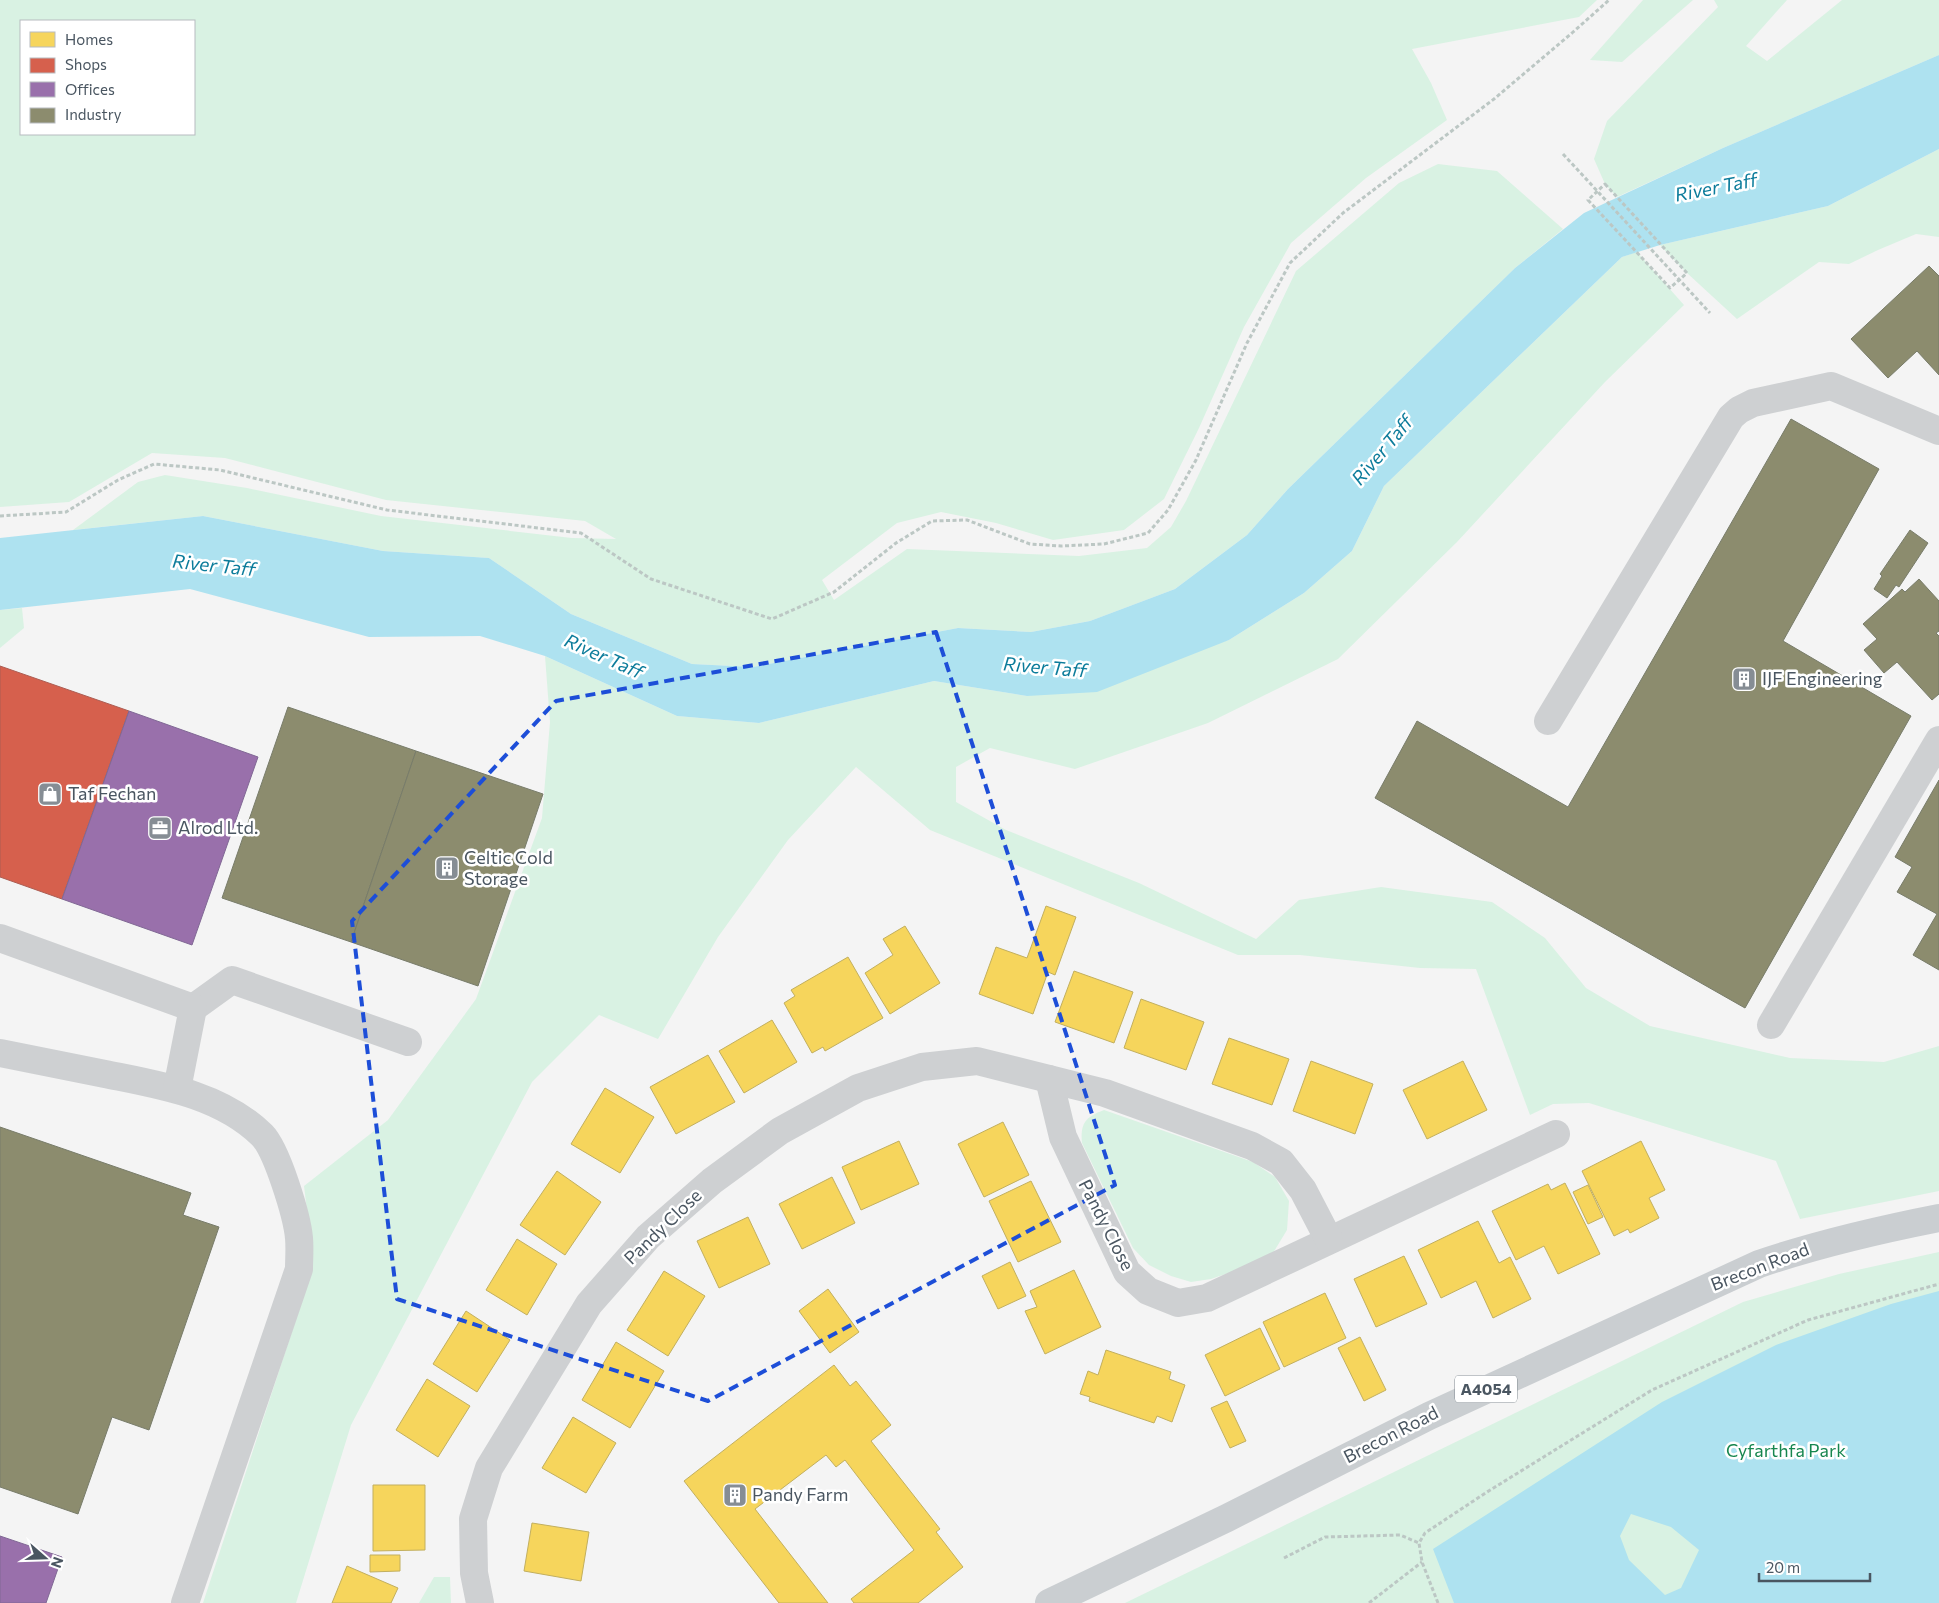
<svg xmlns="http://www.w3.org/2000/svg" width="1939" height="1603" viewBox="0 0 1939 1603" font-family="Commissioner,sans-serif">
<rect width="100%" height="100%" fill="#f4f4f4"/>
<!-- green -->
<g fill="#d9f2e3" fill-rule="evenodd">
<path d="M0,0H1597L1579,17L1412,49L1431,83L1447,120L1366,178L1291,243L1244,327L1199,428L1164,499L1124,530L1053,540L996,523L941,512L897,523L822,580L834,600L907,549L1079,556L1147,548L1171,527L1186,501L1296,271L1399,183L1438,164L1497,171L1563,229L1515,268L1288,489L1247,535L1175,589L1090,621L1031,632L958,628L753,667L692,664L571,614L489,558L383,551L203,516L73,530L138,482L165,475L247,488L381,516L572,538L616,539L585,521L386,500L225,458L152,453L69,502L0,507ZM21,21H194V134H21Z"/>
<path d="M1643,0H1693L1622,62L1590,60Z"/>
<path d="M1714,0H1787L1746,46L1767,61L1842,0H1939V55L1723,148L1617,197L1605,184L1594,159L1607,121L1718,7Z"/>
<path d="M1939,149V237L1916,234L1878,250L1849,264L1819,262L1737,319L1687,273L1660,245L1828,206Z"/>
<path d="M1637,252L1684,305L1605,382L1457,542L1338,659L1208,723L1075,769L990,748L956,767V802L1006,830L1139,883L1256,939L1299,900L1381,887L1492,902L1545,938L1586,988L1650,1026L1790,1058L1884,1062L1939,1046V1191L1800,1219L1776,1161L1589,1103L1553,1104L1530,1115L1476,969L1420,968L1300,955H1238L930,830L856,767L788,840L718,937L658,1039L599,1015L532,1082L351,1425L296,1603H203L300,1307L313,1260L304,1186L388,1120L476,999L542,818L550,722L545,656L677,716L759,723L934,681L1027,696L1229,640L1304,593L1352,551L1384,486L1622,257Z"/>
<path d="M22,608L24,628L0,648V610Z"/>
<path d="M1104,1110L1253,1162L1275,1177L1289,1201L1287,1230L1273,1253L1249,1266L1211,1279L1191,1282L1171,1276L1149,1265L1133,1248L1082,1143C1080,1124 1085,1117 1104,1110Z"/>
<path d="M1939,1252V1603H1125L1743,1302L1839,1274Z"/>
<path d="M434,1577H450L451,1603H419Z"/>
</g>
<!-- water -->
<g fill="#aee2f0" fill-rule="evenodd">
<path d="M1939,55V149L1828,206L1660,245L1622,257L1384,486L1352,551L1304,593L1229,640L1097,692L1027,696L934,681L759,723L677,716L545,656L480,636L369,637L190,589L0,610V538L203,516L383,551L489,558L571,614L692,664L753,667L958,628L1031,632L1090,621L1175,589L1247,535L1288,489L1515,268L1584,213L1723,148Z"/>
<path d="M1939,1291V1603H1454L1433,1549L1662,1402L1776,1345L1891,1304ZM1631,1514L1671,1527L1699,1550L1681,1588L1665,1595L1629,1560L1620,1536Z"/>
</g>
<!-- homes -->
<g fill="#f6d55c" stroke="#c2af5e">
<path d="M1046,906L1076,917L1055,975L1048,972L1033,1014L979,994L996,947L1027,958Z"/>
<path d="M905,926L940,983L890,1014L865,973L893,955L883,939Z"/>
<path d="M848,957L883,1018L825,1051L823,1047L812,1053L784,1003L795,996L791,990Z"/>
<path d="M1074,971L1133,992L1114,1043L1055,1022Z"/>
<path d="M1141,999L1204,1022L1186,1070L1124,1048Z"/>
<path d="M772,1020L797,1062L744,1093L719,1051Z"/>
<path d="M1229,1038L1289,1059L1272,1105L1212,1084Z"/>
<path d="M708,1055L735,1102L676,1134L650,1087Z"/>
<path d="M1311,1061L1373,1084L1355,1134L1293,1111Z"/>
<path d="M1463,1061L1487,1110L1427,1139L1403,1090Z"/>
<path d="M605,1088L654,1117L620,1173L571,1144Z"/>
<path d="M1003,1122L1029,1175L984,1197L958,1144Z"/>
<path d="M899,1141L919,1184L861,1210L842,1167Z"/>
<path d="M1641,1141L1665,1190L1649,1198L1659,1218L1630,1233L1628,1229L1614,1236L1582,1171Z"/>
<path d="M557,1171L601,1202L565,1255L520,1225Z"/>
<path d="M832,1177L855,1223L802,1249L779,1204Z"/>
<path d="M1031,1181L1061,1242L1018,1262L989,1201Z"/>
<path d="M1565,1183L1600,1254L1558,1274L1544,1246L1516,1260L1492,1211L1548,1184L1551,1190Z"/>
<path d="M1588,1185L1603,1217L1588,1224L1573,1192Z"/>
<path d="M748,1217L770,1264L719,1288L697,1241Z"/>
<path d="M1478,1221L1499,1263L1510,1257L1531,1299L1493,1318L1476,1281L1441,1298L1418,1250Z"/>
<path d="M517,1239L557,1264L527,1315L486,1290Z"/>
<path d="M1404,1256L1427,1304L1376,1327L1354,1279Z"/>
<path d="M1010,1262L1026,1296L998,1309L982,1276Z"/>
<path d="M1074,1270L1101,1327L1045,1354L1025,1311L1037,1307L1030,1291Z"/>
<path d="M664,1271L705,1296L668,1356L627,1330Z"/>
<path d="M828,1289L859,1332L830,1353L799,1311Z"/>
<path d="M1325,1293L1346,1338L1284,1367L1263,1322Z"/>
<path d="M466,1311L510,1340L477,1392L433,1364Z"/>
<path d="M1260,1328L1280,1369L1225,1396L1205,1355Z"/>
<path d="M1360,1337L1386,1390L1364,1401L1338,1348Z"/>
<path d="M616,1342L664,1371L630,1428L582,1400Z"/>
<path d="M1106,1350L1171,1372L1169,1379L1185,1385L1172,1422L1157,1416L1154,1423L1089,1401L1090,1397L1080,1394L1088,1371L1098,1375Z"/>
<path d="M834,1365L850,1386L856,1381L891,1425L871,1441L940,1529L936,1532L963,1567L918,1603H854L851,1599L914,1550L845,1460L836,1467L826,1455L755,1509L828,1603H779L684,1481Z"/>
<path d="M427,1379L470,1406L438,1457L396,1430Z"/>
<path d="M1227,1401L1246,1441L1230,1448L1211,1408Z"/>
<path d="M573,1417L616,1443L586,1493L542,1468Z"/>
<path d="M373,1485H425V1550L373,1551Z"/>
<path d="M532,1523L589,1532L581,1581L524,1571Z"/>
<path d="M370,1555H400V1571L370,1572Z"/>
<path d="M347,1566L398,1588L391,1603H332Z"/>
</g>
<!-- shops -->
<path fill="#d6604d" stroke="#ac5d53" d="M0,666L129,711L62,899L0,877Z"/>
<!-- offices -->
<g fill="#9970ab" stroke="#816895">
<path d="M129,711L258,757L192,945L62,899Z"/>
<path d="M0,1536L62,1557L46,1603H0Z"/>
</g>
<!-- industry -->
<g fill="#8c8c6e" stroke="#787c6a">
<path d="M1929,266L1939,276V375L1917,351L1888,378L1851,339Z"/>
<path d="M1791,419L1879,469L1783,641L1911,716L1745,1008L1375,798L1417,721L1568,807Z"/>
<path d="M1910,530L1928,543L1899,587L1896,585L1887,598L1874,589L1882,576L1880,574Z"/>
<path d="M1919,579L1939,601V631L1936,633L1939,636V694L1932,700L1897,662L1884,673L1864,650L1877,639L1863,624L1902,589L1905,592Z"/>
<path d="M288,707L416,751L351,942L222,898Z"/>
<path d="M416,751L543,794L478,986L351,942Z"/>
<path d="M1939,780V970L1913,955L1937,914L1897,892L1912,867L1895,857Z"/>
<path d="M0,1127L191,1193L183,1215L219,1227L149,1430L112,1417L78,1514L0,1487Z"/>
</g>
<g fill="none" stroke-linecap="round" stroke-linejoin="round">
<!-- path -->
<g stroke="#bcc7c4" stroke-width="3" stroke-dasharray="4 2.5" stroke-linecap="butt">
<path d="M1563,154L1710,313"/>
<path d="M1605,184L1687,273L1670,288L1588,200Z"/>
<path d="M0,516L66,512L118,480L154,464L220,470L387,510L581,533L651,579L772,619L834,592L896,543L932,521L967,520L1030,544L1061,546L1104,544L1148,533L1168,510L1196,460L1247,343L1290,263L1343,213L1494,99L1572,33L1609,0"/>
<path d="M1284,1558L1325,1537L1400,1535L1419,1543"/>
<path d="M1369,1603L1422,1562"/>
<path d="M1438,1603L1422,1562L1419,1543L1425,1533L1487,1492L1652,1390L1808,1320L1939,1284"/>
</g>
<!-- minor -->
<g stroke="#ced0d2" stroke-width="28">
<path d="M1548,721L1731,417L1739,410L1753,403L1831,386L1939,431"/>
<path d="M0,938L193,1008L232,980L408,1042"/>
<path d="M1771,1025L1939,740"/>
<path d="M0,1053C35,1060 70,1067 105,1074C159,1085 220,1094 262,1135C277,1150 297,1216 299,1238C300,1248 299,1259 299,1269L185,1603"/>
<path d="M1049,1079L1063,1137L1127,1272L1148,1291L1178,1303L1207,1298L1556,1134"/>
<path d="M177,1089L193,1008"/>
<path d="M480,1603L474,1573L473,1519L489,1468L589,1304L648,1237L712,1181L780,1131L858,1088L922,1067L977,1061L1105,1093L1252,1146L1281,1162L1303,1190L1329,1240"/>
</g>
<!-- major -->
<path stroke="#caced1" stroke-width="28" d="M1049,1603L1227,1518L1429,1416L1759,1264C1818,1244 1878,1230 1939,1218"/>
</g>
<!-- marked area -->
<path fill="none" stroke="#1d4ed8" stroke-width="4" stroke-dasharray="10 6" stroke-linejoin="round" d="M936,632L1115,1185L708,1401L397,1299L352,921L556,701Z"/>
<!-- icons -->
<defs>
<g id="building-square" transform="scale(1.25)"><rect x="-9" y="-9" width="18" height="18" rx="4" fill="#868d94" stroke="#fff"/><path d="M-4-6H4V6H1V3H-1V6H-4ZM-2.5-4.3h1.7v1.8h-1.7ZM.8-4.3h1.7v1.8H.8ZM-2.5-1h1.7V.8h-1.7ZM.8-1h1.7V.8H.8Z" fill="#fff"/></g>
<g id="shop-square" transform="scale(1.25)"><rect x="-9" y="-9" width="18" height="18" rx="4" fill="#868d94" stroke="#fff"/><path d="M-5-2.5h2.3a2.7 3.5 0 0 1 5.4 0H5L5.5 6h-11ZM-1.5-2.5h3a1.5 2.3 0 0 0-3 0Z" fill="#fff"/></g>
<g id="office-square" transform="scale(1.25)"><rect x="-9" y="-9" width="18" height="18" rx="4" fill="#868d94" stroke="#fff"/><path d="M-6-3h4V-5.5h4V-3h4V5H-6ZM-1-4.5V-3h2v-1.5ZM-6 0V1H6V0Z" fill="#fff"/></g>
</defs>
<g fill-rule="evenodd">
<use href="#building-square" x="1744" y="679"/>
<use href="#shop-square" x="50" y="794"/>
<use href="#office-square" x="160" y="828"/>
<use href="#building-square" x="447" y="868"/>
<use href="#building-square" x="735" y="1495"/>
</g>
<g text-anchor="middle" stroke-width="5" stroke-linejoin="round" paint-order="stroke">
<!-- shield labels -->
<rect fill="#fff" stroke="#808990" stroke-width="1" x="1455" y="1375.5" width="62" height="27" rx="4"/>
<g font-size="16" font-weight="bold" fill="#4a5661">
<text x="1486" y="1395">A4054</text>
</g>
<!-- poi labels -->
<g font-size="18" fill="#4a5661" stroke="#fff" text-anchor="start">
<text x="1762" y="685">IJF Engineering</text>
<text x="68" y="800">Taf Fechan</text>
<text x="178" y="834">Alrod Ltd.</text>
<text x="464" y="864">Celtic Cold<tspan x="464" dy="21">Storage</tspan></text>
<text x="752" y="1501">Pandy Farm</text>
</g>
<!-- street labels -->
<g font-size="18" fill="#4a5661" stroke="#fff">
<text transform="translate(1106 1225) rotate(63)" y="6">Pandy Close</text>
<text transform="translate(663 1227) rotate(-44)" y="6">Pandy Close</text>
<text transform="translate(1760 1267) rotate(-21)" y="6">Brecon Road</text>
<text transform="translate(1391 1435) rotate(-27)" y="6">Brecon Road</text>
</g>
<!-- park labels -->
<g font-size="18" fill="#17864f" stroke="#fff">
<text x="1786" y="1457">Cyfarthfa Park</text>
</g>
<!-- water labels -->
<g font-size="19" font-style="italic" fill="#0c7c9b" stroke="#fff">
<text transform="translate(1716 187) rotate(-11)" y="7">River Taff</text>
<text transform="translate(1382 450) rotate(-50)" y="7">River Taff</text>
<text transform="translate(214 565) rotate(6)" y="7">River Taff</text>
<text transform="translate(604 656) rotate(24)" y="7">River Taff</text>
<text transform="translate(1045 667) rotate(5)" y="7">River Taff</text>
</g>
</g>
<!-- legend -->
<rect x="20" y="20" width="175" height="115" fill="#ffffff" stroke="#b7bbc0"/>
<rect x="30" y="32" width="25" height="15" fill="#f6d55c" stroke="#b7bbc0"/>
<text x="65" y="45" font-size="15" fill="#4a5661">Homes</text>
<rect x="30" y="58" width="25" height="15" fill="#d6604d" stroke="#b7bbc0"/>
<text x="65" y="70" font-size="15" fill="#4a5661">Shops</text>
<rect x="30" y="82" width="25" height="15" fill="#9970ab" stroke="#b7bbc0"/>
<text x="65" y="95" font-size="15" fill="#4a5661">Offices</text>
<rect x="30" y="108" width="25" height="15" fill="#8c8c6e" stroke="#b7bbc0"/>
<text x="65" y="120" font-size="15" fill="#4a5661">Industry</text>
<!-- north arrow -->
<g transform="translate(45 1558) rotate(110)" stroke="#ffffff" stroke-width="4" paint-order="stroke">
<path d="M0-4L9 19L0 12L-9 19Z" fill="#4a5661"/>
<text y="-8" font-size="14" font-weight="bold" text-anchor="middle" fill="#4a5661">N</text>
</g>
<!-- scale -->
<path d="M1759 1573v8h111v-8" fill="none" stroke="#4a5661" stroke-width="2.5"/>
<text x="1766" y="1573" font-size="15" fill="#4a5661" stroke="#ffffff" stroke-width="4" paint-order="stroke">20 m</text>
</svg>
